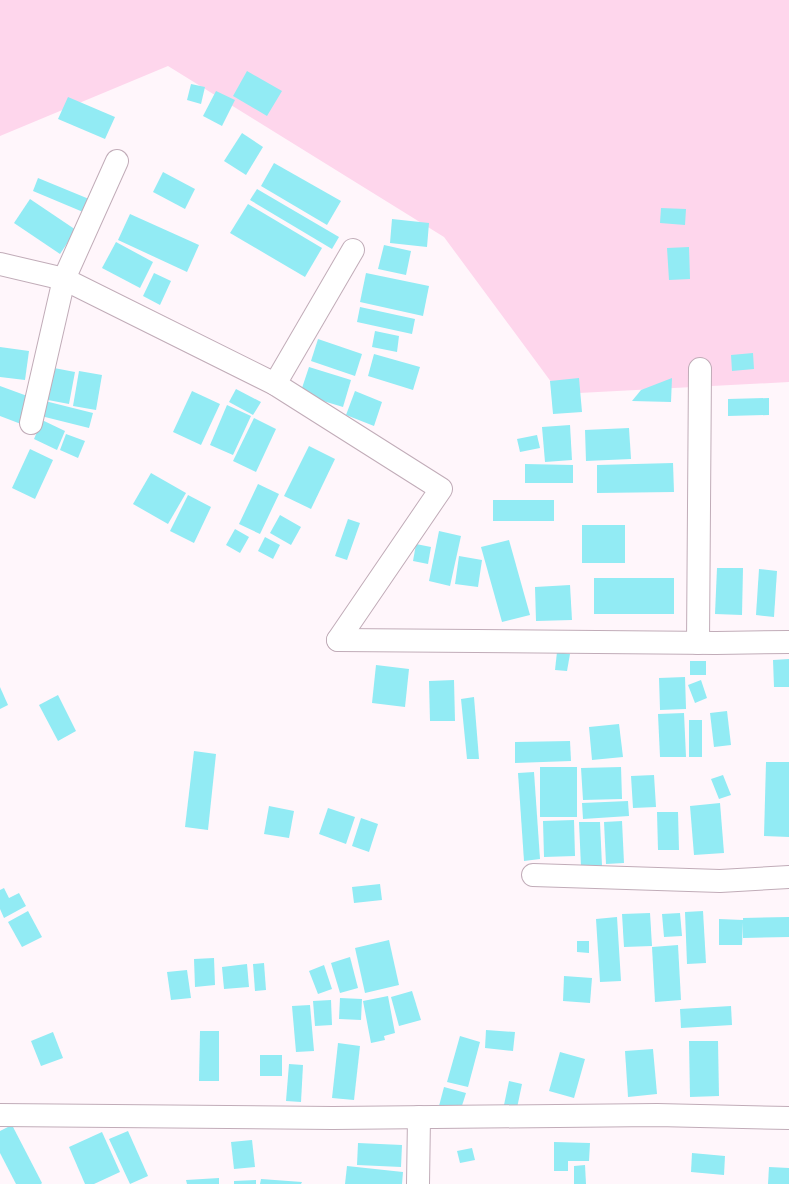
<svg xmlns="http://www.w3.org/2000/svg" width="789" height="1184" viewBox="0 0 789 1184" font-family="'Archivo Narrow',sans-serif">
<rect width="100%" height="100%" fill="#fff6fb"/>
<!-- green -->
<path fill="#fed6ec" d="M0,0H789V382L560,394L444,237L168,66L0,136Z"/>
<!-- building -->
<g fill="#92ebf4">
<path d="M247,71L282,91L267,116L233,96Z"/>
<path d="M191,84L205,87L201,104L187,100Z"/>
<path d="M216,91L235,100L222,126L203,116Z"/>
<path d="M68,97L115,117L105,139L58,119Z"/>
<path d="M242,133L263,147L246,175L224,161Z"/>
<path d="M274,163L341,201L327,225L261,186Z"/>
<path d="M163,172L195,189L185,209L153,192Z"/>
<path d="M38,178L89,199L83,212L33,191Z"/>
<path d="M257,189L339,237L332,249L250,200Z"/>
<path d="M30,199L76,230L60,254L14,223Z"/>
<path d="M248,204L322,248L305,277L230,233Z"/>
<path d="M661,208L686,209L685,225L660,223Z"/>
<path d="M130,214L199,245L187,272L118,240Z"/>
<path d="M392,219L429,223L427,247L390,243Z"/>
<path d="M116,242L153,262L140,288L102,268Z"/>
<path d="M384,245L411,251L406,275L378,269Z"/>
<path d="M689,247L690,279L669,280L667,248Z"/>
<path d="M154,273L171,281L160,305L143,296Z"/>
<path d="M366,273L429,286L423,316L360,302Z"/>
<path d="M360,307L415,319L412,334L357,322Z"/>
<path d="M375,331L399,336L397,352L372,347Z"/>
<path d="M318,339L362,354L355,376L311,361Z"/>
<path d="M0,347L29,351L25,380L0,377Z"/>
<path d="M753,353L754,369L732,371L731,355Z"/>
<path d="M374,354L420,367L413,390L368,376Z"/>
<path d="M309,367L351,380L343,407L300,394Z"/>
<path d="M54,368L75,372L69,404L48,400Z"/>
<path d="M79,371L102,375L96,410L73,406Z"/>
<path d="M579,378L582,412L553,414L550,381Z"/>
<path d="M672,378L671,402L632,401L641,390Z"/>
<path d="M0,386L30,397L21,424L0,416Z"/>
<path d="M236,389L261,402L253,415L229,402Z"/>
<path d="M192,391L220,404L201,445L173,432Z"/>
<path d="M355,391L382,402L374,426L346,415Z"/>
<path d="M769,398V415L728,416V399Z"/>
<path d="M45,401L93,413L89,428L41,416Z"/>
<path d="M227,405L251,416L233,455L210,445Z"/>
<path d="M254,418L276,429L256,472L233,461Z"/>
<path d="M42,420L65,431L57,450L34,439Z"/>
<path d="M570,425L572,460L545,462L542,427Z"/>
<path d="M629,428L631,459L586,461L585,430Z"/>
<path d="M66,434L85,441L78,458L60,450Z"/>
<path d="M537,435L540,448L520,452L517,439Z"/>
<path d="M309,446L335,459L311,509L284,496Z"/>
<path d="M30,449L53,460L35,499L12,488Z"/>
<path d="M673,463L674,492L597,493V465Z"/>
<path d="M525,464L573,465V483H525Z"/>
<path d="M151,473L186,493L168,524L133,504Z"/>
<path d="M258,484L279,494L260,534L239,524Z"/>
<path d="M188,495L211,507L194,543L170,531Z"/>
<rect x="493" y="500" width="61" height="21"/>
<path d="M280,515L301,527L291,545L270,533Z"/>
<path d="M348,519L360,523L347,560L335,556Z"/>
<rect x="582" y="525" width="43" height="38"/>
<path d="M235,529L249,537L240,553L226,545Z"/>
<path d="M439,531L461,536L450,586L429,581Z"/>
<path d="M265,537L280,545L273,559L258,551Z"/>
<path d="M509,540L530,615L502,622L481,547Z"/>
<path d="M416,544L431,547L428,564L413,561Z"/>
<path d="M459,556L482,560L478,587L455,584Z"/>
<path d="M717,568H743L742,615L715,614Z"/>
<path d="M759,569L777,571L774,617L756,615Z"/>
<rect x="594" y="578" width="80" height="36"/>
<path d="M570,585L572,620L536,621L535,587Z"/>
<path d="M557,652L570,654L567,671L555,670Z"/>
<path d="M789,659V687H774L773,660Z"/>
<rect x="690" y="661" width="16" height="14"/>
<path d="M376,665L409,669L405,707L372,703Z"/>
<path d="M685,677L686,709L660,710L659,678Z"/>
<path d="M454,680L455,721H430L429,681Z"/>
<path d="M701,680L707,698L695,703L688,685Z"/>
<path d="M0,687L8,705L0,709Z"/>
<path d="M58,695L76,731L58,741L39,705Z"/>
<path d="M474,697L479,759H467L461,699Z"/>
<path d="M727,711L731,745L714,747L710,713Z"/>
<path d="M684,713L686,757H660L658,714Z"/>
<rect x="689" y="720" width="13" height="37"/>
<path d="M619,724L623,757L592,760L589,727Z"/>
<path d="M570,741L571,761L515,763V742Z"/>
<path d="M194,751L216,754L208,830L185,827Z"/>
<path d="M766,762H789V837L764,836Z"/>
<rect x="540" y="767" width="37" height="50"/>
<path d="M621,767L622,799L583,800L581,768Z"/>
<path d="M534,772L540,859L524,861L518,773Z"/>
<path d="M654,775L656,807L633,808L631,776Z"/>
<path d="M723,775L731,795L719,799L711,779Z"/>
<path d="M628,801L629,816L583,819L582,803Z"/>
<path d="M720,803L724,853L694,855L690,806Z"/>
<path d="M269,806L294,811L289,838L264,834Z"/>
<path d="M328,808L355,817L346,844L319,834Z"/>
<path d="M657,812H678L679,850H658Z"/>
<path d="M361,818L378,824L369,852L352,846Z"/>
<path d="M574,820L575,856L544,857L543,821Z"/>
<path d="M622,821L624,863L606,864L604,822Z"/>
<path d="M579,822H600L602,866L581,867Z"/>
<path d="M380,884L382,900L354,903L352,887Z"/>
<path d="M4,888L9,898L19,893L26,906L4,918L0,909V890Z"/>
<path d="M28,911L42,937L22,947L8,922Z"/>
<path d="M703,911L706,963L687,964L685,912Z"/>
<path d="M650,913L652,946L624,947L622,914Z"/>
<path d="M680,913L682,936L664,937L662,914Z"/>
<path d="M617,917L621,981L600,982L596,919Z"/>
<path d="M789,917V937L743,938V922L742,945H719V919L743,920V918Z"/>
<path d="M389,940L399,985L365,993L355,948Z"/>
<path d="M577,941H589V953L577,952Z"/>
<path d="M678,945L681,1000L655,1002L652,947Z"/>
<path d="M350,957L358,988L340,993L331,963Z"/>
<path d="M214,958L215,985L195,987L194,959Z"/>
<path d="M264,963L266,990L255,991L253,964Z"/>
<path d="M247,964L249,987L224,989L222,967Z"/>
<path d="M324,965L332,989L318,994L309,971Z"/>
<path d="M187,970L191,998L171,1000L167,972Z"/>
<path d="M564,976L592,978L590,1003L563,1001Z"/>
<path d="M412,991L421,1020L399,1026L391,997Z"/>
<path d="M388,996L395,1033L384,1036L385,1040L371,1043L363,1001Z"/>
<path d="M340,998L362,999L361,1020L339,1019Z"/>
<path d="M331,1000L332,1025L315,1026L313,1001Z"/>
<path d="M310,1005L314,1051L296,1052L292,1006Z"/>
<path d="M731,1006L732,1025L681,1028L680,1009Z"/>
<path d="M486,1030L515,1032L513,1051L485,1048Z"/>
<path d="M200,1031H219V1081H199Z"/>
<path d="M53,1032L63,1058L41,1066L31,1041Z"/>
<path d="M460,1036L480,1042L468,1087L447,1082Z"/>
<path d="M689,1041H718L719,1096L690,1097Z"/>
<path d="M338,1043L360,1046L354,1100L332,1098Z"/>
<path d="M653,1049L657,1094L628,1097L625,1051Z"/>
<path d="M560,1052L585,1059L574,1098L549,1091Z"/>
<rect x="260" y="1055" width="22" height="21"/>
<path d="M289,1064L303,1065L301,1102L286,1101Z"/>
<path d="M509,1081L522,1084L517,1108L504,1105Z"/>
<path d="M444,1087L466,1093L460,1112L439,1106Z"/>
<path d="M12,1125L42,1183L41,1184H16L0,1153V1131Z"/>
<path d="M128,1131L148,1176L130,1184L109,1139Z"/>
<path d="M102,1132L120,1172L94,1184H85L69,1147Z"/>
<path d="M252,1140L255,1167L234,1169L231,1142Z"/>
<path d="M554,1142L590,1143L589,1161H568V1171H554Z"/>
<path d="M358,1143L402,1145L401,1167L357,1165Z"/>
<path d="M472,1148L475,1160L460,1163L457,1151Z"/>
<path d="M692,1153L725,1156L724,1175L691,1172Z"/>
<path d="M585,1165L586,1184H574V1166Z"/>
<path d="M347,1166L403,1172L402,1184H345Z"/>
<path d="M769,1167L789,1168V1184H768Z"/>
<path d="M219,1178V1184H187L186,1180Z"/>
<path d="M261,1179L302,1182L301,1184H260Z"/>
<path d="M256,1180V1184H234V1181Z"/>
</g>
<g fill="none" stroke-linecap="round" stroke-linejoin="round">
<!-- minor casing -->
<g stroke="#c1acb8" stroke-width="24">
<g id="minor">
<path d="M0,264L64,279L275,384L441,489L338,640"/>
<path d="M275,384L353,250"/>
<path d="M31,423L64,279L117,161"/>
<path d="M338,640L716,643L789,642"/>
<path d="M698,643L700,369"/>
<path d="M533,875L720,881L789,877"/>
<path d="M0,1115L333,1118L657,1115L789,1118"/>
<path d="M418,1184L419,1117"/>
</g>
</g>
<!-- minor -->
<use href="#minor" stroke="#fff" stroke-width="22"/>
</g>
</svg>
